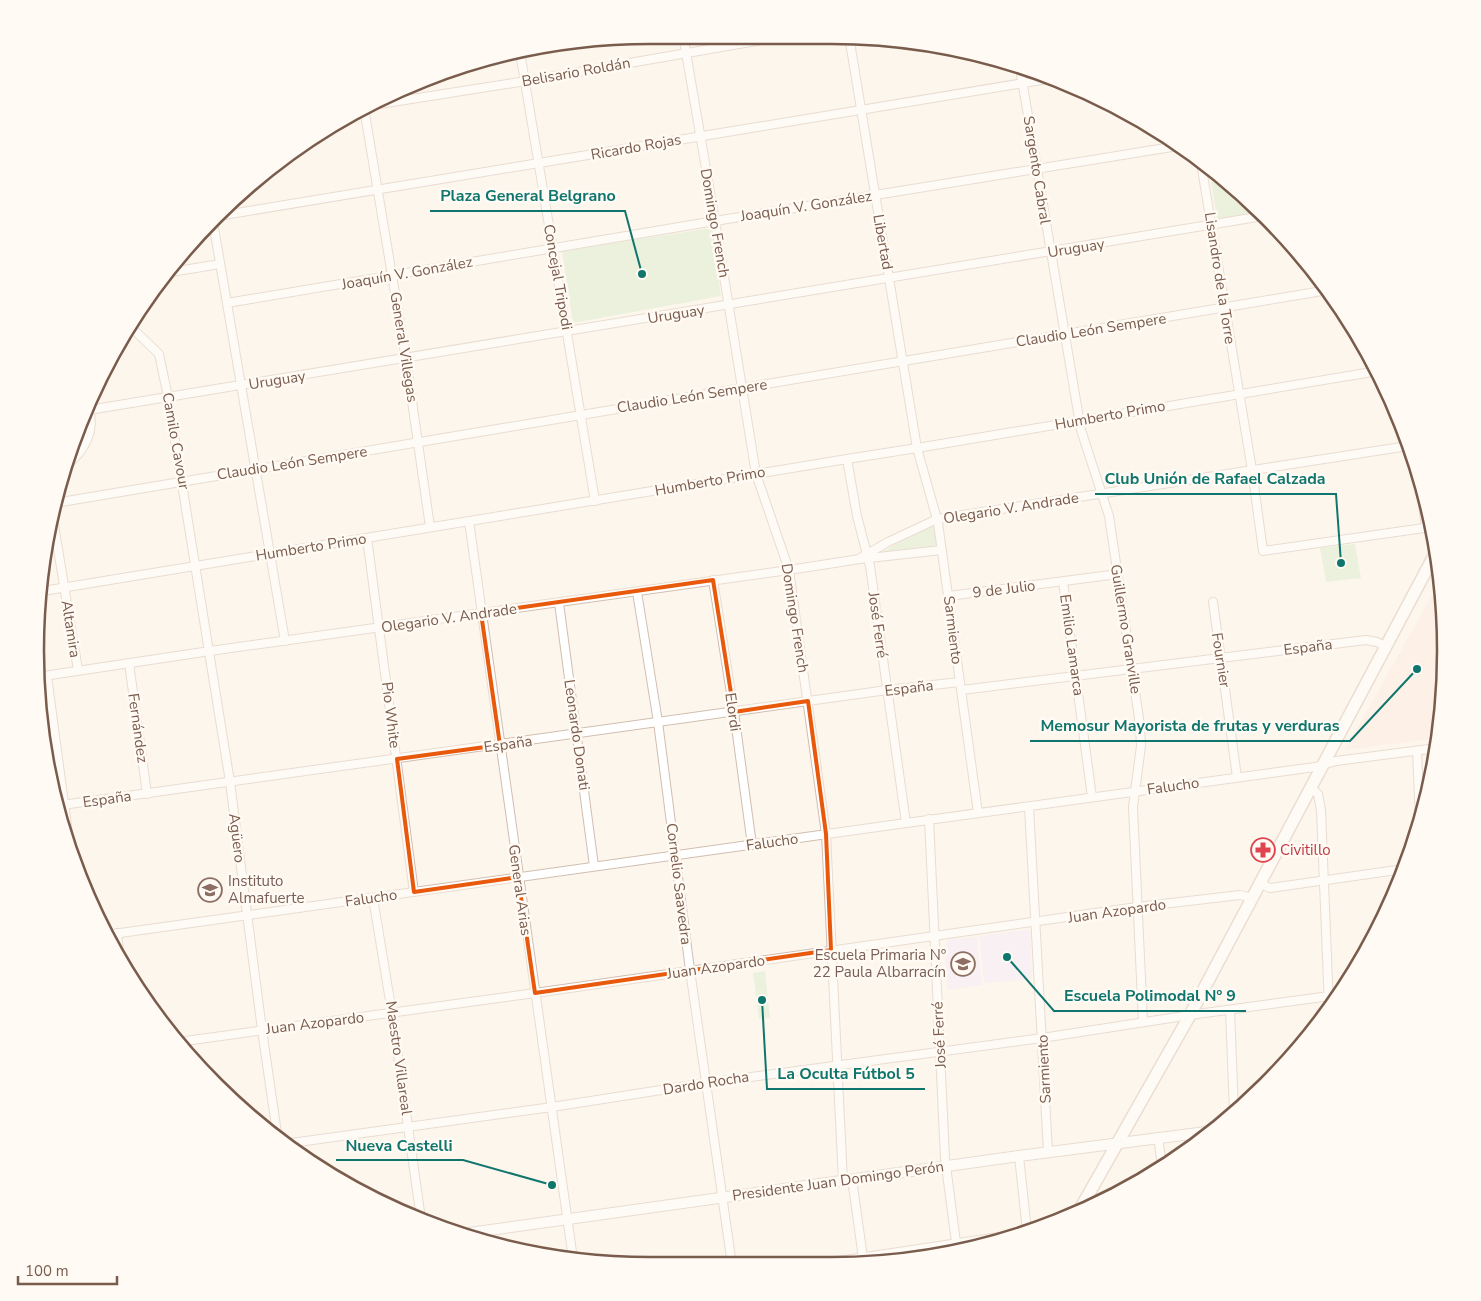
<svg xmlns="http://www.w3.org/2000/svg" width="1481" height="1301" viewBox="0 0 1481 1301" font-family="'Nunito Sans',sans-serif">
<rect width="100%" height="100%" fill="#fdf6ec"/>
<!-- commercial -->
<path fill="#fde8e0" d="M1440,581L1445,610L1441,731L1439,738L1345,750Z"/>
<!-- education -->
<g fill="#f3e8fa">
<path d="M1030,929L1032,979L984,983L979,936Z"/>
<path d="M977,937L982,985L947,990L945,943L949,939Z"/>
</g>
<!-- green -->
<g fill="#d8ecc9">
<path d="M1209,168L1237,188L1260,213L1217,220Z"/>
<path d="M711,228L721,296L573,323L562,251Z"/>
<path d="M932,524L936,525L939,546L880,553Z"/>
<path d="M1355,544L1361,578L1326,582L1320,548Z"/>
<path d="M765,971L770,1018L759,1019L753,973Z"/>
</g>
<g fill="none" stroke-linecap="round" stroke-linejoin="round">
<!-- minor casing -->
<g stroke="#d1beb0" stroke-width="10">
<g id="minor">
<path d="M683,35L715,221L756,474L789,570L826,834L843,1181"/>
<path d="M849,36L917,448L938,523L978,813"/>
<path d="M520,52L595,501"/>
<path d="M1020,68L1081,430L1109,516L1140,725L1141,746L1133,807L1143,1022"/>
<path d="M367,106L526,81L785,36"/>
<path d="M364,108L406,359L430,527"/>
<path d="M1201,163L1252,470L1263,551L1431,527"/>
<path d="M218,216L1054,78"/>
<path d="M213,222L285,641"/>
<path d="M165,273L220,264"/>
<path d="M227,303L715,221L1178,146"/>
<path d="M132,328L159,354L168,397L230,782L262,1030L278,1140"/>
<path d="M89,410L1263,216"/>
<path d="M847,459L857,516L870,566L906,823"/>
<path d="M66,466C84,452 97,430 88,407"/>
<path d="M1419,475L1426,527"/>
<path d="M55,503L1328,290"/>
<path d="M52,513L78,670"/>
<path d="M469,521L573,1259"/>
<path d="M367,538L414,892"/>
<path d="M860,558L888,542L937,519L1408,446"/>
<path d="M713,580L734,712L752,845"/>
<path d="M1063,582L1092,797"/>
<path d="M43,591L847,459L917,448L1378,371"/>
<path d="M637,592L658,722L690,970L732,1265"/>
<path d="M949,596L1118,574"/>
<path d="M1213,602L1237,777"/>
<path d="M559,603L594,866"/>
<path d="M129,663L147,794"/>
<path d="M47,676L70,848"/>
<path d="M37,677L210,651L789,570L860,559L942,550"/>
<path d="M962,690L1366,640L1377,642L1385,646"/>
<path d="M1417,751L1420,821"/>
<path d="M1311,788L1318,794L1321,810L1329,1006"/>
<path d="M55,806L887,690L960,682"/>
<path d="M1029,807L1048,1152"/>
<path d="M929,819L945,1158L957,1250"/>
<path d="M1261,884L1270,888L1404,869"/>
<path d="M373,898L392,1013L421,1219"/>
<path d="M117,933L119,953"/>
<path d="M106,935L906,823L1315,767L1336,761L1437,748"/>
<path d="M1230,1010L1234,1112"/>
<path d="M178,1042L535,993L1137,907L1240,895L1253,898"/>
<path d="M1158,1137L1162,1166"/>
<path d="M284,1144L552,1107L706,1083L1042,1038L1190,1015L1337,995"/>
<path d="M1019,1156L1027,1231"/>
<path d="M852,1179L864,1265"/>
<path d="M812,1265L1019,1234"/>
</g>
</g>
<!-- tertiary casing -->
<g stroke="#d1beb0" stroke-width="12">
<path id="tertiary" d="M462,1234L1019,1156L1214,1131"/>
</g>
<!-- secondary casing -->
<g stroke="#d6c0b0" stroke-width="14">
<path id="secondary" d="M1079,1211L1190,1015L1435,554"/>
</g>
<!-- minor -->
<use href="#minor" stroke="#fff" stroke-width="8"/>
<!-- tertiary -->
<use href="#tertiary" stroke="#fff" stroke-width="10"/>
<!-- secondary -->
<use href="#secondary" stroke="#fff" stroke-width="11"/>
</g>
<!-- marked area -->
<path d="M0 0H1481V1301H0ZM713,580L734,712L808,701L826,834L831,950L535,993L518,877L414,892L397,759L500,745L481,613Z" fill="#fdf6ec" fill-opacity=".55" fill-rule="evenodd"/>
<path fill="none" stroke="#e8590c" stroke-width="4" stroke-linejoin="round" d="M713,580L734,712L808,701L826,834L831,950L535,993L518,877L414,892L397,759L500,745L481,613Z"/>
<!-- icons -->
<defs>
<g id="pharmacy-ring" transform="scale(1.25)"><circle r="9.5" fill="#fffaf3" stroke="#e0444e" stroke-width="1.5"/><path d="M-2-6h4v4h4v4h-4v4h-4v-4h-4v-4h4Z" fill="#e0444e"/></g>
<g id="school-ring" transform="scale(1.25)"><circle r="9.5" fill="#fffaf3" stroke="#8d6e63" stroke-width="1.5"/><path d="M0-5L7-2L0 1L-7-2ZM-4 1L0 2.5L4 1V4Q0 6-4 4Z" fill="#8d6e63"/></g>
</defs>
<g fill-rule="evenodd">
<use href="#pharmacy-ring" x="1263" y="850"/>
<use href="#school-ring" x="210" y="890"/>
<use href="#school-ring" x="963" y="964"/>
</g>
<g text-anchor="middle" stroke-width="5" stroke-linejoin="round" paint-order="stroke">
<!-- street labels -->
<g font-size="15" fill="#7a5c4d" stroke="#fffaf3">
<text transform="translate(576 72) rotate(-10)" y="5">Belisario Roldán</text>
<text transform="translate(636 147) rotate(-10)" y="5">Ricardo Rojas</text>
<text transform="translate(1037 170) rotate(81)" y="5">Sargento Cabral</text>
<text transform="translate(806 206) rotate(-9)" y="5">Joaquín V. González</text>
<text transform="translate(715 223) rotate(80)" y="5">Domingo French</text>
<text transform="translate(883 242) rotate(80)" y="5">Libertad</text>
<text transform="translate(1076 248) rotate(-9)" y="5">Uruguay</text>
<text transform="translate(407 273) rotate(-10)" y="5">Joaquín V. González</text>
<text transform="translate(558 277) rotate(80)" y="5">Concejal Tripodi</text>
<text transform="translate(1220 278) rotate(81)" y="5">Lisandro de la Torre</text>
<text transform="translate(676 314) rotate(-9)" y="5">Uruguay</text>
<text transform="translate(1091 330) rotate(-9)" y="5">Claudio León Sempere</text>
<text transform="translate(404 347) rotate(81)" y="5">General Villegas</text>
<text transform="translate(277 380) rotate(-9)" y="5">Uruguay</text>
<text transform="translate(692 396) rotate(-9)" y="5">Claudio León Sempere</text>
<text transform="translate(1110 415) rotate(-10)" y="5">Humberto Primo</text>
<text transform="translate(176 441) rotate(80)" y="5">Camilo Cavour</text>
<text transform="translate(292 463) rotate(-9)" y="5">Claudio León Sempere</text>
<text transform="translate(710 481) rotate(-10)" y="5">Humberto Primo</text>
<text transform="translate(1011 508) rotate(-9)" y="5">Olegario V. Andrade</text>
<text transform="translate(311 547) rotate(-9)" y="5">Humberto Primo</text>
<text transform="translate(1004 589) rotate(-7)" y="5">9 de Julio</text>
<text transform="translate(449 618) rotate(-8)" y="5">Olegario V. Andrade</text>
<text transform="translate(795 618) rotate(81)" y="5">Domingo French</text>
<text transform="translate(878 625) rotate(82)" y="5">José Ferré</text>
<text transform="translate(71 629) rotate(81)" y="5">Altamira</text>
<text transform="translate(1126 629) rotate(81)" y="5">Guillermo Granville</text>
<text transform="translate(953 630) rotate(83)" y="5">Sarmiento</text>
<text transform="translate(1072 645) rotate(82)" y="5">Emilio Lamarca</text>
<text transform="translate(1308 647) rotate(-7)" y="5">España</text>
<text transform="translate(1221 660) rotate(81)" y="5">Fournier</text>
<text transform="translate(909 688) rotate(-7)" y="5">España</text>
<text transform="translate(733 712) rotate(82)" y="5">Elordi</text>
<text transform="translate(391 715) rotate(83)" y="5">Pio White</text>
<text transform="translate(138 728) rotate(82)" y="5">Fernández</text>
<text transform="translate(577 735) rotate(82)" y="5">Leonardo Donati</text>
<text transform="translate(508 744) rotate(-8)" y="5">España</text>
<text transform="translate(1173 786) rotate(-8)" y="5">Falucho</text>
<text transform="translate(107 799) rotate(-8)" y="5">España</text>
<text transform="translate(237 838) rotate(83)" y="5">Agüero</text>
<text transform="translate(772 842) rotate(-8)" y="5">Falucho</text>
<text transform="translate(679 884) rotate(83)" y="5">Cornelio Saavedra</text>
<text transform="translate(520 890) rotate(82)" y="5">General Arias</text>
<text transform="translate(371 898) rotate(-8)" y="5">Falucho</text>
<text transform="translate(1117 911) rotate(-8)" y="5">Juan Azopardo</text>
<text transform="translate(716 967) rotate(-8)" y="5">Juan Azopardo</text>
<text transform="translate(315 1023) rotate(-7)" y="5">Juan Azopardo</text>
<text transform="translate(939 1035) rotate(-93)" y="5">José Ferré</text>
<text transform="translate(399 1058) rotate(82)" y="5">Maestro Villareal</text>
<text transform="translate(1044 1069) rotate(-93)" y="5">Sarmiento</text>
<text transform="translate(706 1083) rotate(-9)" y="5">Dardo Rocha</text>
<text transform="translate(838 1181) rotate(-8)" y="5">Presidente Juan Domingo Perón</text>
</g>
<!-- health labels -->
<g font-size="15" fill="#be3a42" stroke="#fffaf3" text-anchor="start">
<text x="1280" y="855">Civitillo</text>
</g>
<!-- education labels -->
<g font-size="15" fill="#785e54" stroke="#fffaf3" text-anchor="start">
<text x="228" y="886">Instituto<tspan x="228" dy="17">Almafuerte</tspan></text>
<text x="946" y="960" text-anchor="end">Escuela Primaria Nº<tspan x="946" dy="17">22 Paula Albarracín</tspan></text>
</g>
</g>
<!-- crop -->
<path d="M0 0H1481V1301H0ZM650 44H831A606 606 0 0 1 1437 650V651A606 606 0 0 1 831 1257H650A606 606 0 0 1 44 651V650A606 606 0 0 1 650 44Z" fill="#fffaf3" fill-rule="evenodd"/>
<path fill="none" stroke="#7a5c4d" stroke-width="2.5" d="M650 44H831A606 606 0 0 1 1437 650V651A606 606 0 0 1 831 1257H650A606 606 0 0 1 44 651V650A606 606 0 0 1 650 44Z"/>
<!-- callouts -->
<path fill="none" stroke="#0f766e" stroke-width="2" d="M642 274L625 211H430M1341 563L1336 494H1095M1417 669L1350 741H1030M1007 957L1054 1011H1246M762 1000L767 1089H925M552 1185L463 1160H336"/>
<g fill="#0f766e" stroke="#fffaf3" stroke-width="2">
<circle cx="642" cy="274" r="5"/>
<circle cx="1341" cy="563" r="5"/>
<circle cx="1417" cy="669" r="5"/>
<circle cx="1007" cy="957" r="5"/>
<circle cx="762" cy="1000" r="5"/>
<circle cx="552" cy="1185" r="5"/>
</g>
<g font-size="16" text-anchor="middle" font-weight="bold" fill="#0f766e" stroke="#fffaf3" stroke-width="5" stroke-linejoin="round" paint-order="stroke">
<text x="528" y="201">Plaza General Belgrano</text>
<text x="1215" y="484">Club Unión de Rafael Calzada</text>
<text x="1190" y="731">Memosur Mayorista de frutas y verduras</text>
<text x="1150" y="1001">Escuela Polimodal Nº 9</text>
<text x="846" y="1079">La Oculta Fútbol 5</text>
<text x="399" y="1151">Nueva Castelli</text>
</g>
<!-- scale -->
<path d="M18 1276v8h99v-8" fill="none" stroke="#7a5c4d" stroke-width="2.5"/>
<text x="25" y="1276" font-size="15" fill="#7a5c4d" stroke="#fffaf3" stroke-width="4" paint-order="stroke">100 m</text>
</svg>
